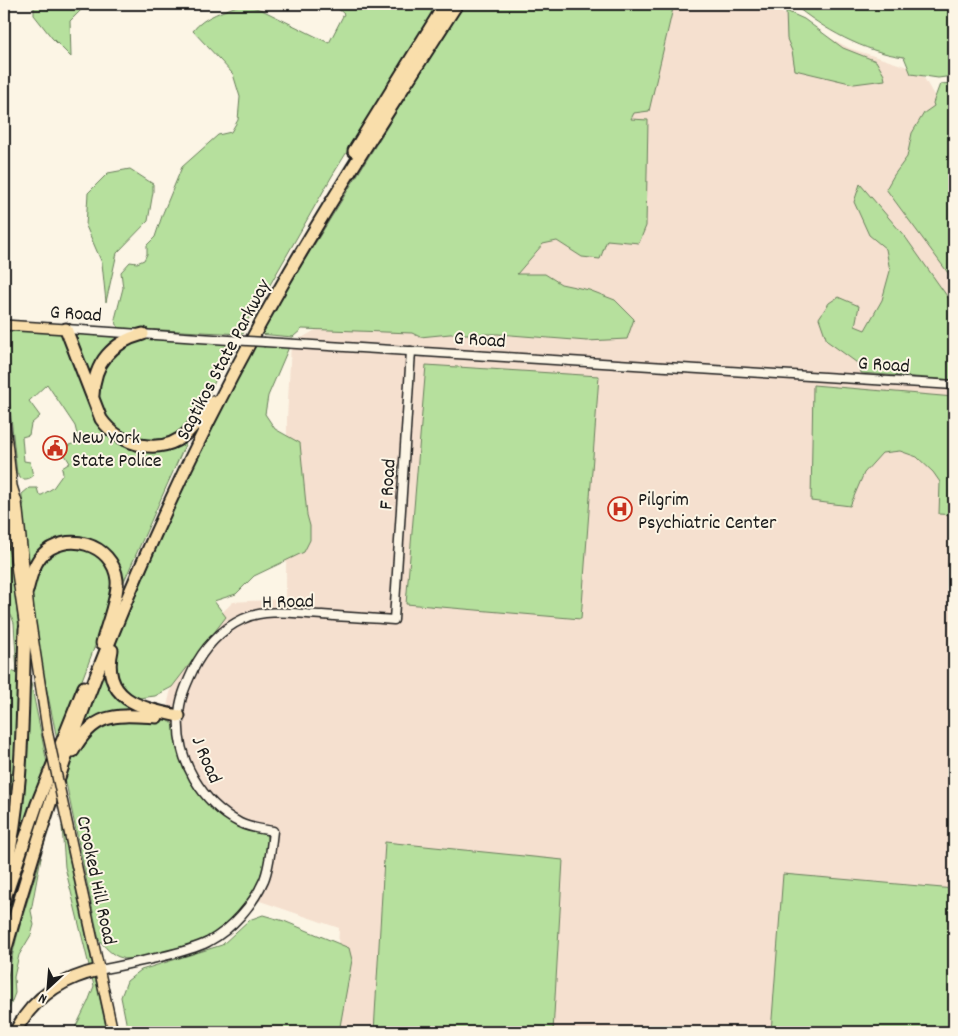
<svg xmlns="http://www.w3.org/2000/svg" width="958" height="1036" viewBox="0 0 958 1036" font-family="Dekko,sans-serif">
<rect width="100%" height="100%" fill="#fcf5e5"/>
<filter id="ink" filterUnits="userSpaceOnUse"><feTurbulence type="fractalNoise" baseFrequency=".02" numOctaves="2"/><feDisplacementMap in="SourceGraphic" scale="10" xChannelSelector="R" yChannelSelector="G"/><feConvolveMatrix kernelMatrix="1 2 1 2 8 2 1 2 1" color-interpolation-filters="sRGB"/></filter>
<g filter="url(#ink)">
<!-- built -->
<path fill="#f5e0cf" d="M656,4H765L849,48L920,71L954,130V1032H334L339,928L254,899L174,802L162,728L174,676L202,632L233,602L286,599L287,419L291,344L389,288Z"/>
<!-- green -->
<g fill="#b6e09d" stroke="#697e5c">
<path d="M34,4H83L84,7L70,21L71,57L52,38L34,15Z"/>
<path d="M242,4L262,10L329,43L344,14L333,4H438L388,86L332,176L251,318L249,317L243,334L120,328L116,325L115,319L123,288L121,272L130,262L137,263L144,260L147,254V245L155,237L163,213L182,167L218,135L231,132L238,120L240,97L233,74L193,31C204,16 225,11 242,4Z"/>
<path d="M463,4H674L649,111L634,113L631,119L648,120L646,226L639,243L607,240L600,259L582,257L557,241L543,244L517,274H545L561,284L589,290L615,300L634,319L627,339L587,341L498,334H450L420,337L412,333L302,329L293,337L259,334Z"/>
<path d="M793,4H954V76L938,78L911,74L904,57C864,52 823,29 793,4Z"/>
<path d="M786,11L804,19L843,48L876,61L884,75L885,80L854,84L795,70L792,51L787,39Z"/>
<path d="M954,83V281L886,189L894,175L907,157L912,133L924,113L934,106L933,103L940,84Z"/>
<path d="M130,169L153,184V192L148,221L117,253L106,302L102,263L86,226L88,193L108,173Z"/>
<path d="M860,184L906,238L954,306V380L861,373L860,365L827,341L819,318L829,303L838,297L859,306L855,326L865,330L882,300L890,271L886,249L869,235L854,202Z"/>
<path d="M12,329L61,333L65,335L103,425L137,447L189,436L121,588L112,557L69,538L29,573L22,508L24,503L22,500V494L29,488H37L39,495H42L53,488L63,474L62,468L70,463L62,450L66,446L79,442L75,426L47,384L29,401L40,416L31,424L29,435L22,437L24,461L30,462L33,476C29,479 25,480 20,478L19,474H17L4,350L5,335Z"/>
<path d="M72,332L124,335L91,382Z"/>
<path d="M149,337L238,343L228,363L217,377L207,398L193,421L181,434L155,443L127,437L107,420L97,399L98,375L119,345Z"/>
<path d="M254,344L289,347L268,396L265,414L275,429L300,443L307,515L310,526V540L304,552L254,576L236,594L214,601L226,617L172,687L155,696L130,699C120,688 110,675 112,659C115,638 131,608 139,588C173,505 213,424 254,344Z"/>
<path d="M426,365L599,376L581,619L406,604Z"/>
<path d="M813,385L954,397V515L939,514L940,482L933,472L917,457L900,451L882,453L864,473L850,506L811,501Z"/>
<path d="M4,495L20,639V734L4,864V671H11L17,673L14,623L11,615L4,609Z"/>
<path d="M78,544L108,562L114,579L107,614L13,862L29,673L47,763L57,739L38,647L31,602L32,587L37,568L47,554Z"/>
<path d="M107,657L109,682L141,711H125L78,736Z"/>
<path d="M122,717L166,720L172,723L176,729L187,770L198,792L216,812L245,828L266,834C270,846 266,857 263,868C259,882 252,897 243,909C223,936 191,946 161,954C148,958 133,962 119,957C111,954 105,947 99,940L65,778C72,759 83,731 103,723C109,720 116,719 122,717Z"/>
<path d="M49,784L50,789L4,941V913L24,848Z"/>
<path d="M62,826L107,1032H73L88,1002L94,986L65,867Z"/>
<path d="M385,842L563,860L553,1032H374Z"/>
<path d="M41,857L31,911L34,925L31,935L19,955L14,977L15,993L4,1022C4,966 25,910 41,857Z"/>
<path d="M783,874L954,889V999L952,1032H771Z"/>
<path d="M263,915L284,921L349,948L352,960L339,1032H128L121,997L127,981L141,970L222,945L249,920Z"/>
</g>
<g fill="none" stroke-linecap="round" stroke-linejoin="round">
<!-- minor casing -->
<g stroke="#1c1c1c" stroke-width="11">
<g id="minor">
<path d="M66,329L229,340"/>
<path d="M265,342L954,385"/>
<path d="M99,970C118,967 137,962 156,958C173,954 192,950 208,942C232,929 253,905 264,880C270,865 271,847 273,831C262,829 250,828 240,823C202,803 176,760 179,717C179,700 186,685 193,670C203,649 221,629 243,619C266,608 297,614 322,615C346,617 370,618 394,620L411,351"/>
</g>
</g>
<!-- major casing -->
<g stroke="#1c1c1c" stroke-width="12">
<g id="major">
<path d="M4,325L66,329"/>
<path d="M4,415L12,486L17,502L29,611L48,735"/>
<path d="M11,489L9,503L17,573L26,635"/>
<path d="M65,813L113,1032"/>
</g>
</g>
<!-- highway casing -->
<g stroke="#1c1c1c" stroke-width="15">
<g id="highway">
<path d="M354,151L445,4"/>
<path d="M66,329L101,419C120,446 161,457 187,433C196,424 204,412 212,402"/>
<path d="M93,395C94,362 113,342 143,334"/>
<path d="M27,591C30,579 33,566 41,556C65,530 113,543 117,580C119,595 106,627 102,643"/>
<path d="M112,650C101,700 141,708 179,716"/>
<path d="M73,751C95,711 116,715 157,717"/>
<path d="M4,879C24,796 22,713 25,629"/>
<path d="M4,901L37,804L84,687"/>
<path d="M4,955C64,737 150,524 259,326C320,215 389,110 457,4"/>
<path d="M15,1032C33,998 62,978 99,970"/>
</g>
</g>
<!-- minor -->
<use href="#minor" stroke="#fcf5e5" stroke-width="8"/>
<!-- major -->
<use href="#major" stroke="#f9deab" stroke-width="9"/>
<!-- highway -->
<use href="#highway" stroke="#f9deab" stroke-width="11"/>
<!-- minor-bridge casing -->
<g stroke="#1c1c1c" stroke-width="11" stroke-linecap="butt">
<path id="minor-bridge" d="M229,340L265,342"/>
</g>
<!-- major-bridge casing -->
<g stroke="#1c1c1c" stroke-width="12" stroke-linecap="butt">
<path id="major-bridge" d="M48,735L65,813"/>
</g>
<!-- minor-bridge -->
<use href="#minor-bridge" stroke="#fcf5e5" stroke-width="8"/>
<!-- major-bridge -->
<use href="#major-bridge" stroke="#f9deab" stroke-width="9"/>
</g>
</g>
<!-- icons -->
<defs>
<g id="civic-ring" transform="scale(1.25)"><circle r="9.5" fill="#fcf5e5" stroke="#c8321e" stroke-width="1.5"/><path d="M-.6-6.5H3V-4.5H.6V-3L4-1V1h2V6H-6V1h2V-1L-.6-3ZM-1.2 2.5V6h2.4V2.5Z" fill="#c8321e"/></g>
<g id="hospital-ring" transform="scale(1.25)"><circle r="9.5" fill="#fcf5e5" stroke="#c8321e" stroke-width="1.5"/><path d="M-5-5h3v3.5h4V-5h3V5h-3V1.5h-4V5h-3Z" fill="#c8321e"/></g>
</defs>
<g fill-rule="evenodd">
<use href="#civic-ring" x="55" y="448"/>
<use href="#hospital-ring" x="620" y="509"/>
</g>
<g text-anchor="middle" stroke-width="4" stroke-linejoin="round" paint-order="stroke">
<!-- street labels -->
<g font-size="20" fill="#1c1c1c" stroke="#fcf5e5">
<text transform="translate(76 312) rotate(4)" y="7">G Road</text>
<text transform="translate(480 338) rotate(4)" y="7">G Road</text>
<text transform="translate(222 359) rotate(-62)" y="7">Sagtikos State Parkway</text>
<text transform="translate(884 363) rotate(4)" y="7">G Road</text>
<text transform="translate(386 484) rotate(-86)" y="7">F Road</text>
<text transform="translate(288 600) rotate(-1)" y="7">H Road</text>
<text transform="translate(208 759) rotate(67)" y="7">J Road</text>
<text transform="translate(98 880) rotate(78)" y="7">Crooked Hill Road</text>
</g>
<!-- poi labels -->
<g font-size="20" fill="#1c1c1c" stroke="#fcf5e5" text-anchor="start">
<text x="72" y="443">New York<tspan x="72" dy="23">State Police</tspan></text>
<text x="638" y="505">Pilgrim<tspan x="638" dy="23">Psychiatric Center</tspan></text>
</g>
</g>
<!-- margin -->
<rect width="958" height="1036" fill="none" stroke="#fcf5e5" stroke-width="20"/>
<rect x="10" y="10" width="938" height="1016" fill="none" stroke="#1c1c1c" stroke-width="2" filter="url(#ink)"/>
<!-- north arrow -->
<g transform="translate(48 988) rotate(206)" stroke="#fcf5e5" stroke-width="4" paint-order="stroke">
<path d="M0-4L9 19L0 12L-9 19Z" fill="#1c1c1c"/>
<text y="-8" font-size="14" font-weight="bold" text-anchor="middle" fill="#1c1c1c">N</text>
</g>
</svg>
